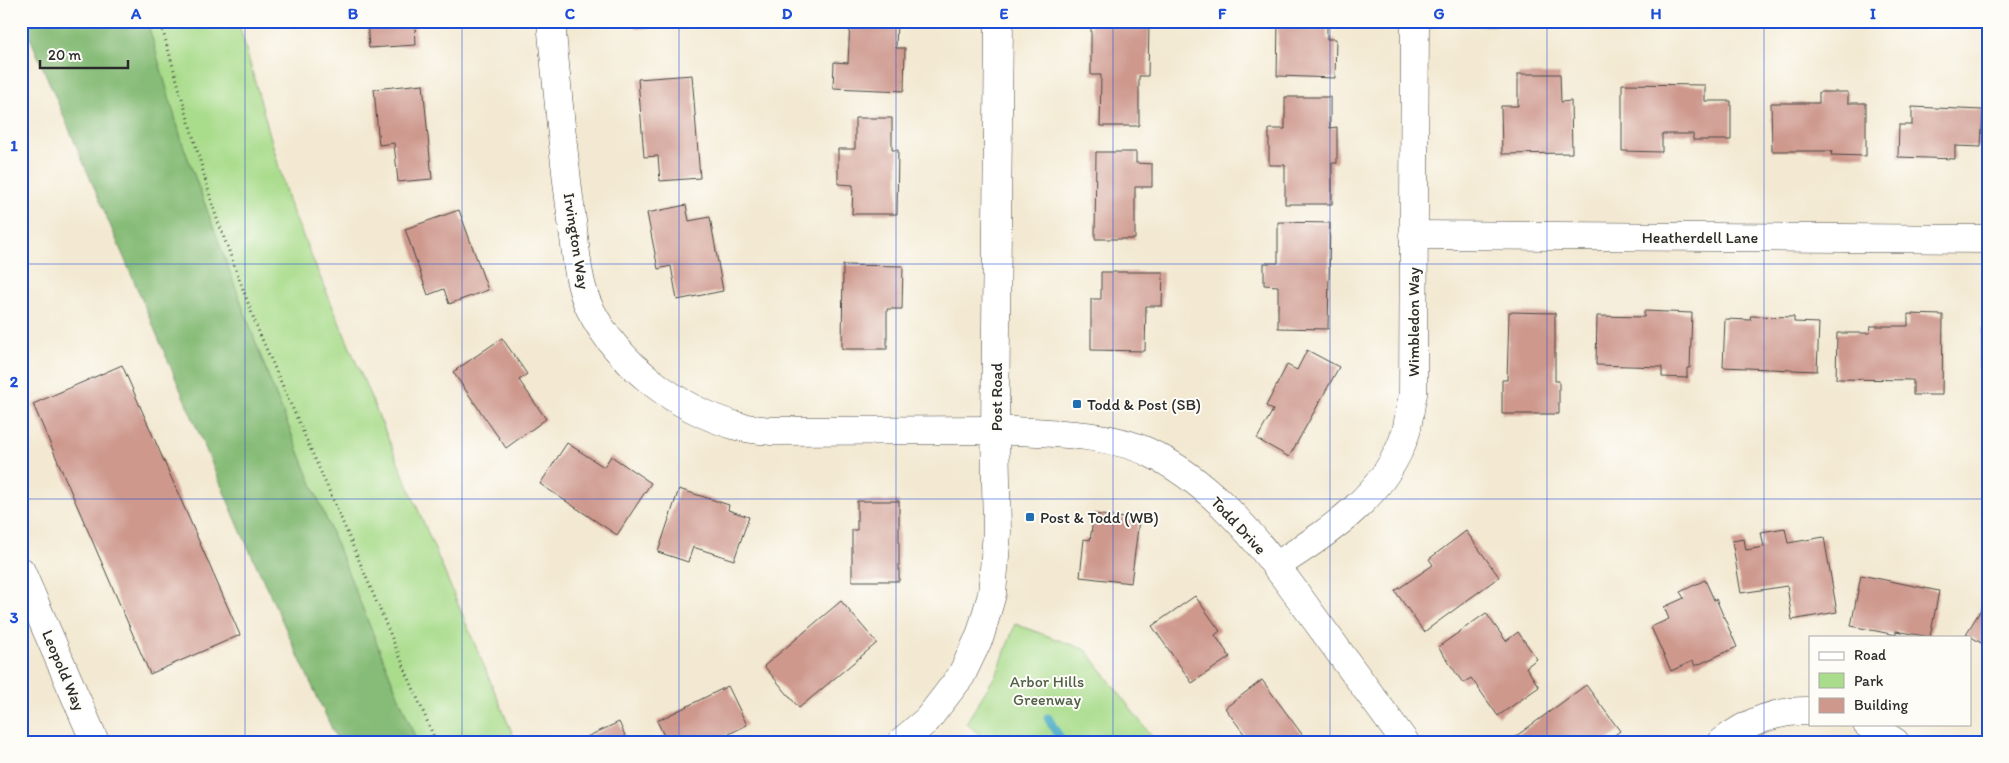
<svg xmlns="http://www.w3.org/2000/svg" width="2009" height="763" viewBox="0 0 2009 763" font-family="Itim,sans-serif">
<rect width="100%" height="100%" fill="#fdfcf7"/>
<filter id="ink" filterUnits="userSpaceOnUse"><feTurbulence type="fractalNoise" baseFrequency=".02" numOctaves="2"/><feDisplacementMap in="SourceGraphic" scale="10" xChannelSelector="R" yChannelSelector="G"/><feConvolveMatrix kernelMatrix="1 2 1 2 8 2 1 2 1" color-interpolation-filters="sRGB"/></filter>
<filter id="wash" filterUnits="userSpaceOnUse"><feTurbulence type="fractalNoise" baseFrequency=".0096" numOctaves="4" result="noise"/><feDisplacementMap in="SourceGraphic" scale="20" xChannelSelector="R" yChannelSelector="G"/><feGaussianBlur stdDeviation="1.12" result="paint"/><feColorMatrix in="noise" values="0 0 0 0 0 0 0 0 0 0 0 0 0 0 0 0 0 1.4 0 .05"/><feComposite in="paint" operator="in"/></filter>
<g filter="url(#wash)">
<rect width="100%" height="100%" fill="#f3e9d2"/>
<!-- green -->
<g fill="#a9dc8b" stroke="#6a845b">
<path d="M147,21H238L289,203L516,742H417L270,381L183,145Z"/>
<rect x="1468" y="21" width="520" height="4"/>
<path d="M1015,624L1086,650L1156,742H988L966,723L998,671Z"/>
</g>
<!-- forest -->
<path fill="#86bc77" stroke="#587451" d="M23,21H147L183,145L270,381L417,742H338L242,534Z"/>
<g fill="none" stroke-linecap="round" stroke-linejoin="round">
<!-- stream -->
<path stroke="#44aac3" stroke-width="9" d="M1048,718L1062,742"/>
</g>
<g id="blocks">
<!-- building -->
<g fill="#ce988d">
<path d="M367,21H415L416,45L369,48Z"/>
<path d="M635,21H687V25L636,29Z"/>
<path d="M850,21H897L896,48H905L904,91L833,88L834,62L848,63Z"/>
<path d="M1278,21H1327V39H1336L1335,78L1277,76Z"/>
<path d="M1091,23H1149L1148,76H1139V126H1100L1101,75H1091Z"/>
<path d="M1518,74H1560L1561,102L1571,101L1572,153L1502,154L1501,106H1518Z"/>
<path d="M692,75L700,178L660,181L658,156L644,157L638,79Z"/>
<path d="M423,84L432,179L398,182L394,143L379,145L374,89Z"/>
<path d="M1622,84L1705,85V101H1731V140H1693V134H1662V152L1622,151Z"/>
<path d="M1819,92H1848V103H1866V156L1831,155L1832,151H1772L1771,103H1819Z"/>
<path d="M1285,97H1330V128L1337,127V163H1332V204H1285V165H1269V129H1285Z"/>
<path d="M1912,107L1983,110L1981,147L1955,146V159L1898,157L1899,125H1912Z"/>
<path d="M855,118H892V150H898L897,214H852L853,185L838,184V149H855Z"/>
<path d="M1096,152H1136V163L1152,164V187H1135V239H1095Z"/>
<path d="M686,205L689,221L710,217L723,291L677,300L671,266L658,269L647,213Z"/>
<path d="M459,210L488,290L449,304L444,289L428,295L405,229Z"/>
<path d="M1278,222L1330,223L1328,329L1278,328V286L1264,285V263H1278Z"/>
<path d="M843,265L903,266L902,309H887V349H842Z"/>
<path d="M1101,272H1163L1162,306H1146L1145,351L1091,350V299H1101Z"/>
<path d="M1644,311L1692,313L1690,368H1687V378L1662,377V367L1596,365L1597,316L1644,317Z"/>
<path d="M1509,312L1555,313V381H1559V414H1502V380H1507Z"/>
<path d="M1908,314L1943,315L1942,395H1913V380L1836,379L1837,333H1870L1871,326H1908Z"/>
<path d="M1750,316L1794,317V322L1819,323L1817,371L1723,367L1725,319L1751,320Z"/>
<rect x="1982" y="328" width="6" height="41"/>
<path d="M502,338L527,374L519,380L546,419L506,448L453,372Z"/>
<path d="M1307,350L1339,367L1289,457L1257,439L1273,410L1266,406L1287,365L1297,370Z"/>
<path d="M122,365L240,635L150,674L33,404Z"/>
<path d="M567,443L604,467L611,456L651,483L617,535L540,484Z"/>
<path d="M679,489L729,505L728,510L749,517L734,560L693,547L688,562L658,552Z"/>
<path d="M857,501H899V581H852V530H857Z"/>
<path d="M1094,514L1139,520L1131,583L1080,577L1084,539L1090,540Z"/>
<path d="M1785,528L1788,543L1824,537L1837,612L1792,620L1787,586L1741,593L1732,541L1744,539L1746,550L1764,547L1761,532Z"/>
<path d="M1466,531L1499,577L1424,632L1395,591L1433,565L1429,559Z"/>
<path d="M1861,575L1939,591L1930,637L1896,631V635L1851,626Z"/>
<path d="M1705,580L1714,600L1716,599L1737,647L1695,666L1693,661L1671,671L1651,627L1669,619L1664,607L1684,598L1680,592Z"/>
<path d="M1195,596L1220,631L1215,635L1230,657L1192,683L1152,626Z"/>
<path d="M1988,598V647L1966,634Z"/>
<path d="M841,601L877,643L799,708L764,666Z"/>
<path d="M1486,613L1506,641L1518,632L1537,659L1526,667L1539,687L1498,716L1471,678L1463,683L1438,647Z"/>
<path d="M1262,680L1307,741L1306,742H1250L1225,708Z"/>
<path d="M1586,685L1620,731L1605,742H1508Z"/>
<path d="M728,686L747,725L713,742H667L657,721Z"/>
<path d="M619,722L628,742H576Z"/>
</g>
</g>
</g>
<g filter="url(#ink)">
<use href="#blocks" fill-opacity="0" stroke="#494844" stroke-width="1"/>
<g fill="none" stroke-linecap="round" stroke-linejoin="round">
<!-- minor casing -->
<g stroke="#494844" stroke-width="29">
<g id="minor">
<path d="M551,21C557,88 563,154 572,221C576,249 577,283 590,309C619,365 677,409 737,426C748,429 760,430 771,431L995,430"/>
<path d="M1413,235L1988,239"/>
<path d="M1276,566C1329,531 1386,496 1406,432C1409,420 1410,406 1413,394L1415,21"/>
<path d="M21,571L95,742"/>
<path d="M1867,724L1895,742"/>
<path d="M1722,742C1747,722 1778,710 1810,711"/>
</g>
</g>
<!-- tertiary casing -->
<g stroke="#494844" stroke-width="29">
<g id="tertiary">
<path d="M995,430C1042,433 1105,432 1148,452C1222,487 1269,556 1315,619C1345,660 1375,701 1405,742"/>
<path d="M901,742L927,720L961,676L980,636L992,594L997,532L995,430L999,21"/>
</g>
</g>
<!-- path -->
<path stroke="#494844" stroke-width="3" stroke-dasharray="1 4" stroke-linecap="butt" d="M160,21L215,213L258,330L338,511L436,742"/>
<!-- minor -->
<use href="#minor" stroke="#fff" stroke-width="28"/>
<!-- tertiary -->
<use href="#tertiary" stroke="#fff" stroke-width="28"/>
</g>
</g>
<!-- grid -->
<path fill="none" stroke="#1d4ed8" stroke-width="1" stroke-opacity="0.55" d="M245,21V742M462,21V742M679,21V742M896,21V742M1113,21V742M1330,21V742M1547,21V742M1764,21V742M21,264H1988M21,499H1988"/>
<!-- markers -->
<g fill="#1f6fb2" stroke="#fdfcf7" stroke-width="2">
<rect x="1072" y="399" width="10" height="10" rx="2.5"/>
<rect x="1025" y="512" width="10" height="10" rx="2.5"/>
</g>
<g text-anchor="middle" stroke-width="4" stroke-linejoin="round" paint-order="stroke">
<!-- street labels -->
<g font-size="16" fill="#2b2b2b" stroke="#fdfcf7">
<text x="1700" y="243">Heatherdell Lane</text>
<text transform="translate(577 241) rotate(81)" y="6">Irvington Way</text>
<text transform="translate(1413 322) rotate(-90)" y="6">Wimbledon Way</text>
<text transform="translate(996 397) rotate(-90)" y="6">Post Road</text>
<text transform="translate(1239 525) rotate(47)" y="6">Todd Drive</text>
<text transform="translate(64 670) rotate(67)" y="6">Leopold Way</text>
</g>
<!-- poi labels -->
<g font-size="16" fill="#2b2b2b" stroke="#fdfcf7" text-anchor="start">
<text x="1087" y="410">Todd &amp; Post (SB)</text>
<text x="1040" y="523">Post &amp; Todd (WB)</text>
</g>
<!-- park labels -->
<g font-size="16" fill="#516048" stroke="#fdfcf7">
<text x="1047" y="687">Arbor Hills<tspan x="1047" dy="18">Greenway</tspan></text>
</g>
</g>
<!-- margin -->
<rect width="2009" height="763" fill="none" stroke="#fdfcf7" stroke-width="55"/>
<!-- legend -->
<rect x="1809" y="636" width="162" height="90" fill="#fdfcf7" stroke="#a9a8a5"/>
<rect x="1819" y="652" width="25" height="8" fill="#ffffff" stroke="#a9a8a5"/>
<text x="1854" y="660" font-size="15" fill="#2b2b2b">Road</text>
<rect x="1819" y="673" width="25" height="15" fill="#a9dc8b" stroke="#a9a8a5"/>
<text x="1854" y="686" font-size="15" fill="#2b2b2b">Park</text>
<rect x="1819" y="698" width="25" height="15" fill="#ce988d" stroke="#a9a8a5"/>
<text x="1854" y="710" font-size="15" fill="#2b2b2b">Building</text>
<!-- scale -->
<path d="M40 60v8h88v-8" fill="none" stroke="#2b2b2b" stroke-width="2.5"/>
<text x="48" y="60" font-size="15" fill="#2b2b2b" stroke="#fdfcf7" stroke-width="4" paint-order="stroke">20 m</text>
<rect x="28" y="28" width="1954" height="708" fill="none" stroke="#1d4ed8" stroke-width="2"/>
<g font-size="16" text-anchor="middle" font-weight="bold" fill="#1d4ed8">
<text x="136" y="19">A</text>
<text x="353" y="19">B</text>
<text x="570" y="19">C</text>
<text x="787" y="19">D</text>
<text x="1004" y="19">E</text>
<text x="1222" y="19">F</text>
<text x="1439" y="19">G</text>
<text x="1656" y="19">H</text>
<text x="1873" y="19">I</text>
<text x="14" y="151">1</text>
<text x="14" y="387">2</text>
<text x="14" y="623">3</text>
</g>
</svg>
